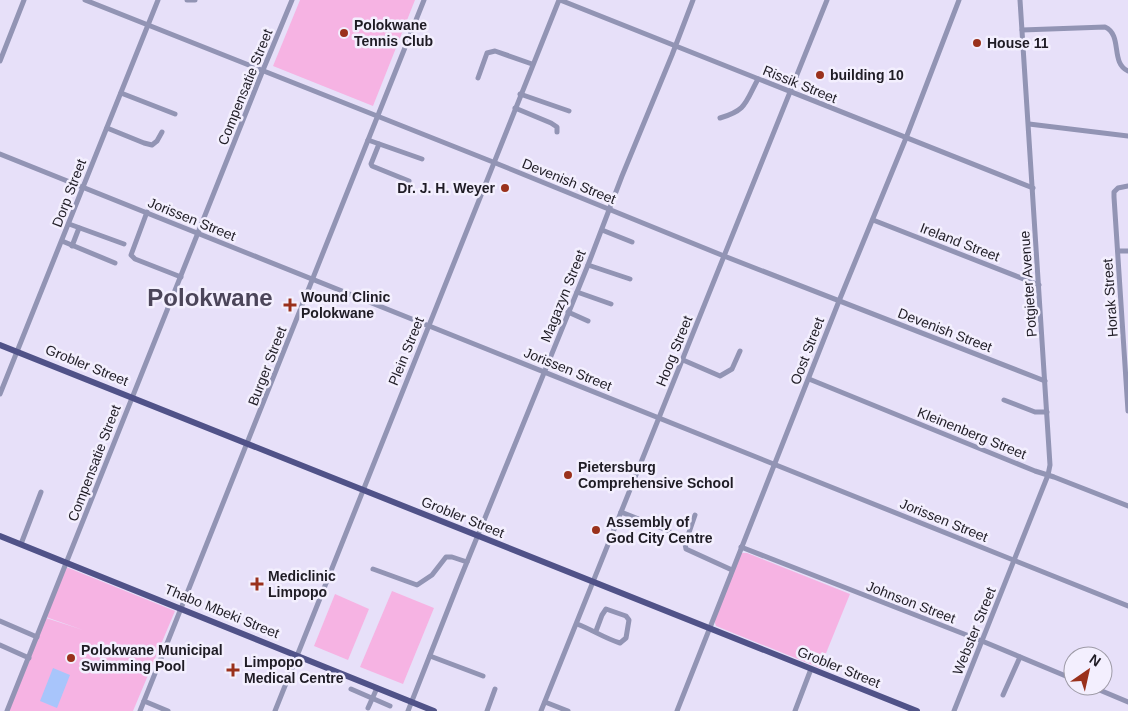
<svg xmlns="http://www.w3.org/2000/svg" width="1128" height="711" viewBox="0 0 1128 711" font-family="Helvetica,sans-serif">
<rect width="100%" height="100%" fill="#e7e0f9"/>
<!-- green -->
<g fill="#f6b3e3">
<path d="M300,0H415L373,106L273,66Z"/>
<path d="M741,553H747L850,594L820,668L716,626L714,620Z"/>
<path d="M66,567L175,611L133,711H9L46,618L83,630L46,617Z"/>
<path d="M392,591L434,608L403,684L360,667Z"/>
<path d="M335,594L369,609L348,660L314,646Z"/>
</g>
<!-- water -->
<path fill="#a8c5fb" d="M53,668L70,675L57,708L40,701Z"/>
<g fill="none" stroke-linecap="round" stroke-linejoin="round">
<!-- minor -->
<g stroke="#9294b4" stroke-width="5">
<path d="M85,0L493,162L724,256L1045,381"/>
<path d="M187,0H195"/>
<path d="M560,0L1033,188"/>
<path d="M1022,30L1105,27C1123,35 1110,63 1128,71"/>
<path d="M0,61L24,0"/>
<path d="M478,78L487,53L495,51L532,64"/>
<path d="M121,93L175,114"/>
<path d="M520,94L569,111"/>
<path d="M515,108L551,123L557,127V132"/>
<path d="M720,118C747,110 745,103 758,79"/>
<path d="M1029,124L1128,136"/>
<path d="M107,128L144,143L152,145L157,141L162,132"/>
<path d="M368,140L422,159"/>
<path d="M379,144L371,164L372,166L409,181"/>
<path d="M0,154L1128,606"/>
<path d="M1128,186L1118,188L1114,192V197L1128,411"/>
<path d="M147,212L131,255L135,259L181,277"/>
<path d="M873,220L1039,285"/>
<path d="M69,224L124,244"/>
<path d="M602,230L632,242"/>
<path d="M62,241L115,263"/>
<path d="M72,246L79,228"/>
<path d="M1118,251H1128"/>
<path d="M588,265L630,279"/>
<path d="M577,292L611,304"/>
<path d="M568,312L588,321"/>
<path d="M683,360L720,376L732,369L740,351"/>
<path d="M809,379L1035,471L1054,477L1128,506"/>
<path d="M0,394L158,0"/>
<path d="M1004,400L1035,412H1047"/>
<path d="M621,512L669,531"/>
<path d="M695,515L685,544L686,549L732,570"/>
<path d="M21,544L41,492"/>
<path d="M741,547L982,641L1073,679"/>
<path d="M373,569L417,585L432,575L446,557H452L467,562"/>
<path d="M0,621L37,637"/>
<path d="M577,624C593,630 604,638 620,643L626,638L629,620L626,616L606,609L602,615L596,631"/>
<path d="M0,645L29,658"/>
<path d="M430,656L483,676"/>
<path d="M1090,686L1128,702"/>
<path d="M351,689L390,706"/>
<path d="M1003,695L1020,657"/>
<path d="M144,701L168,711"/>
<path d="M545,702L568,711"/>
<path d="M368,708L377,688"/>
<path d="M7,711L263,70L292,0"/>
<path d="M140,711L424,0"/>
<path d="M275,711L559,0"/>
<path d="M408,711L458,584L588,265L622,176L672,55L693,0"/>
<path d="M487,711L495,689"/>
<path d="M541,711L827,0"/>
<path d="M677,711L839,301L906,138L959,0"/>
<path d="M795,711L811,669"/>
<path d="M954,711L1048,475L1050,465L1020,0"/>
</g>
<!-- major -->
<g stroke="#505288" stroke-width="6">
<path d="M0,345L917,711"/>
<path d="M0,536L434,711"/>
</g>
</g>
<!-- markers -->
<g fill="#9a311c" stroke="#f3effe" stroke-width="2">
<circle cx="344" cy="33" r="5"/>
<circle cx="977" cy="43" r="5"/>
<circle cx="820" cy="75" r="5"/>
<circle cx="505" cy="188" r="5"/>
<path d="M287.5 297.5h5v5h5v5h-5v5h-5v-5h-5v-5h5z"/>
<circle cx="568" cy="475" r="5"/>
<circle cx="596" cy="530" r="5"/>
<path d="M254.5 576.5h5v5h5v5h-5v5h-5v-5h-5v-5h5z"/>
<circle cx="71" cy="658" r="5"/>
<path d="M230.5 662.5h5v5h5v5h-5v5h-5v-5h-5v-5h5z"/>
</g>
<g text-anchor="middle" stroke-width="5" stroke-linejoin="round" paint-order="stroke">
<!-- poi labels -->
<g font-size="14" font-weight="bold" fill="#1f1c25" stroke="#f3effe" text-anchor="start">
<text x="354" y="30">Polokwane<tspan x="354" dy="16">Tennis Club</tspan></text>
<text x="987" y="48">House 11</text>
<text x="830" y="80">building 10</text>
<text x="495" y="193" text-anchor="end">Dr. J. H. Weyer</text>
<text x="301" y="302">Wound Clinic<tspan x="301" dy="16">Polokwane</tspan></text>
<text x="578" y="472">Pietersburg<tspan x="578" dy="16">Comprehensive School</tspan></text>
<text x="606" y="527">Assembly of<tspan x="606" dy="16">God City Centre</tspan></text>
<text x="268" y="581">Mediclinic<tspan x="268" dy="16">Limpopo</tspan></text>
<text x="81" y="655">Polokwane Municipal<tspan x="81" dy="16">Swimming Pool</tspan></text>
<text x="244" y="667">Limpopo<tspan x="244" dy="16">Medical Centre</tspan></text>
</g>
<!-- street labels -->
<g font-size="14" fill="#1f1c25" stroke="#f3effe">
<text transform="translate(800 84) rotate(22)" y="5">Rissik Street</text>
<text transform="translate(245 87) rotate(-68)" y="5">Compensatie Street</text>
<text transform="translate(569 181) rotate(22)" y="5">Devenish Street</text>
<text transform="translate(69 193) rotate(-69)" y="5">Dorp Street</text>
<text transform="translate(192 219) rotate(22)" y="5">Jorissen Street</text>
<text transform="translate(960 242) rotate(21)" y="5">Ireland Street</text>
<text transform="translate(1028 284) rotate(-94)" y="5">Potgieter Avenue</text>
<text transform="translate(563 296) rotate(-68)" y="5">Magazyn Street</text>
<text transform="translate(1110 298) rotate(-94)" y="5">Horak Street</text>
<text transform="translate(945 330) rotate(21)" y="5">Devenish Street</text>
<text transform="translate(406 351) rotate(-68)" y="5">Plein Street</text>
<text transform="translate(674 351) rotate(-68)" y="5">Hoog Street</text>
<text transform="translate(807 351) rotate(-69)" y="5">Oost Street</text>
<text transform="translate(87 365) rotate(22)" y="5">Grobler Street</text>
<text transform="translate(267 366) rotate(-69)" y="5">Burger Street</text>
<text transform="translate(568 369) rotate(22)" y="5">Jorissen Street</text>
<text transform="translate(972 433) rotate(22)" y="5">Kleinenberg Street</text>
<text transform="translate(94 463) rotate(-69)" y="5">Compensatie Street</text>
<text transform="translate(463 517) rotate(22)" y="5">Grobler Street</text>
<text transform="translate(944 520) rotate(22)" y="5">Jorissen Street</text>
<text transform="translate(911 602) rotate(21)" y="5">Johnson Street</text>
<text transform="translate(222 611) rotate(22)" y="5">Thabo Mbeki Street</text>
<text transform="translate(974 631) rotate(-68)" y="5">Webster Street</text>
<text transform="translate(839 667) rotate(22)" y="5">Grobler Street</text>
</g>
<!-- town labels -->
<g font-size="24" font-weight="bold" fill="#4b4559" stroke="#f3effe">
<text x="210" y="306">Polokwane</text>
</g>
</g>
<!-- north arrow -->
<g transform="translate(1088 671) rotate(34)"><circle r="24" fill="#f3effe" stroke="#9e9ba7"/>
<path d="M0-4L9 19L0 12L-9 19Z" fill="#9a311c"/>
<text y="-8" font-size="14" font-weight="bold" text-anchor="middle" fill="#1f1c25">N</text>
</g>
</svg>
